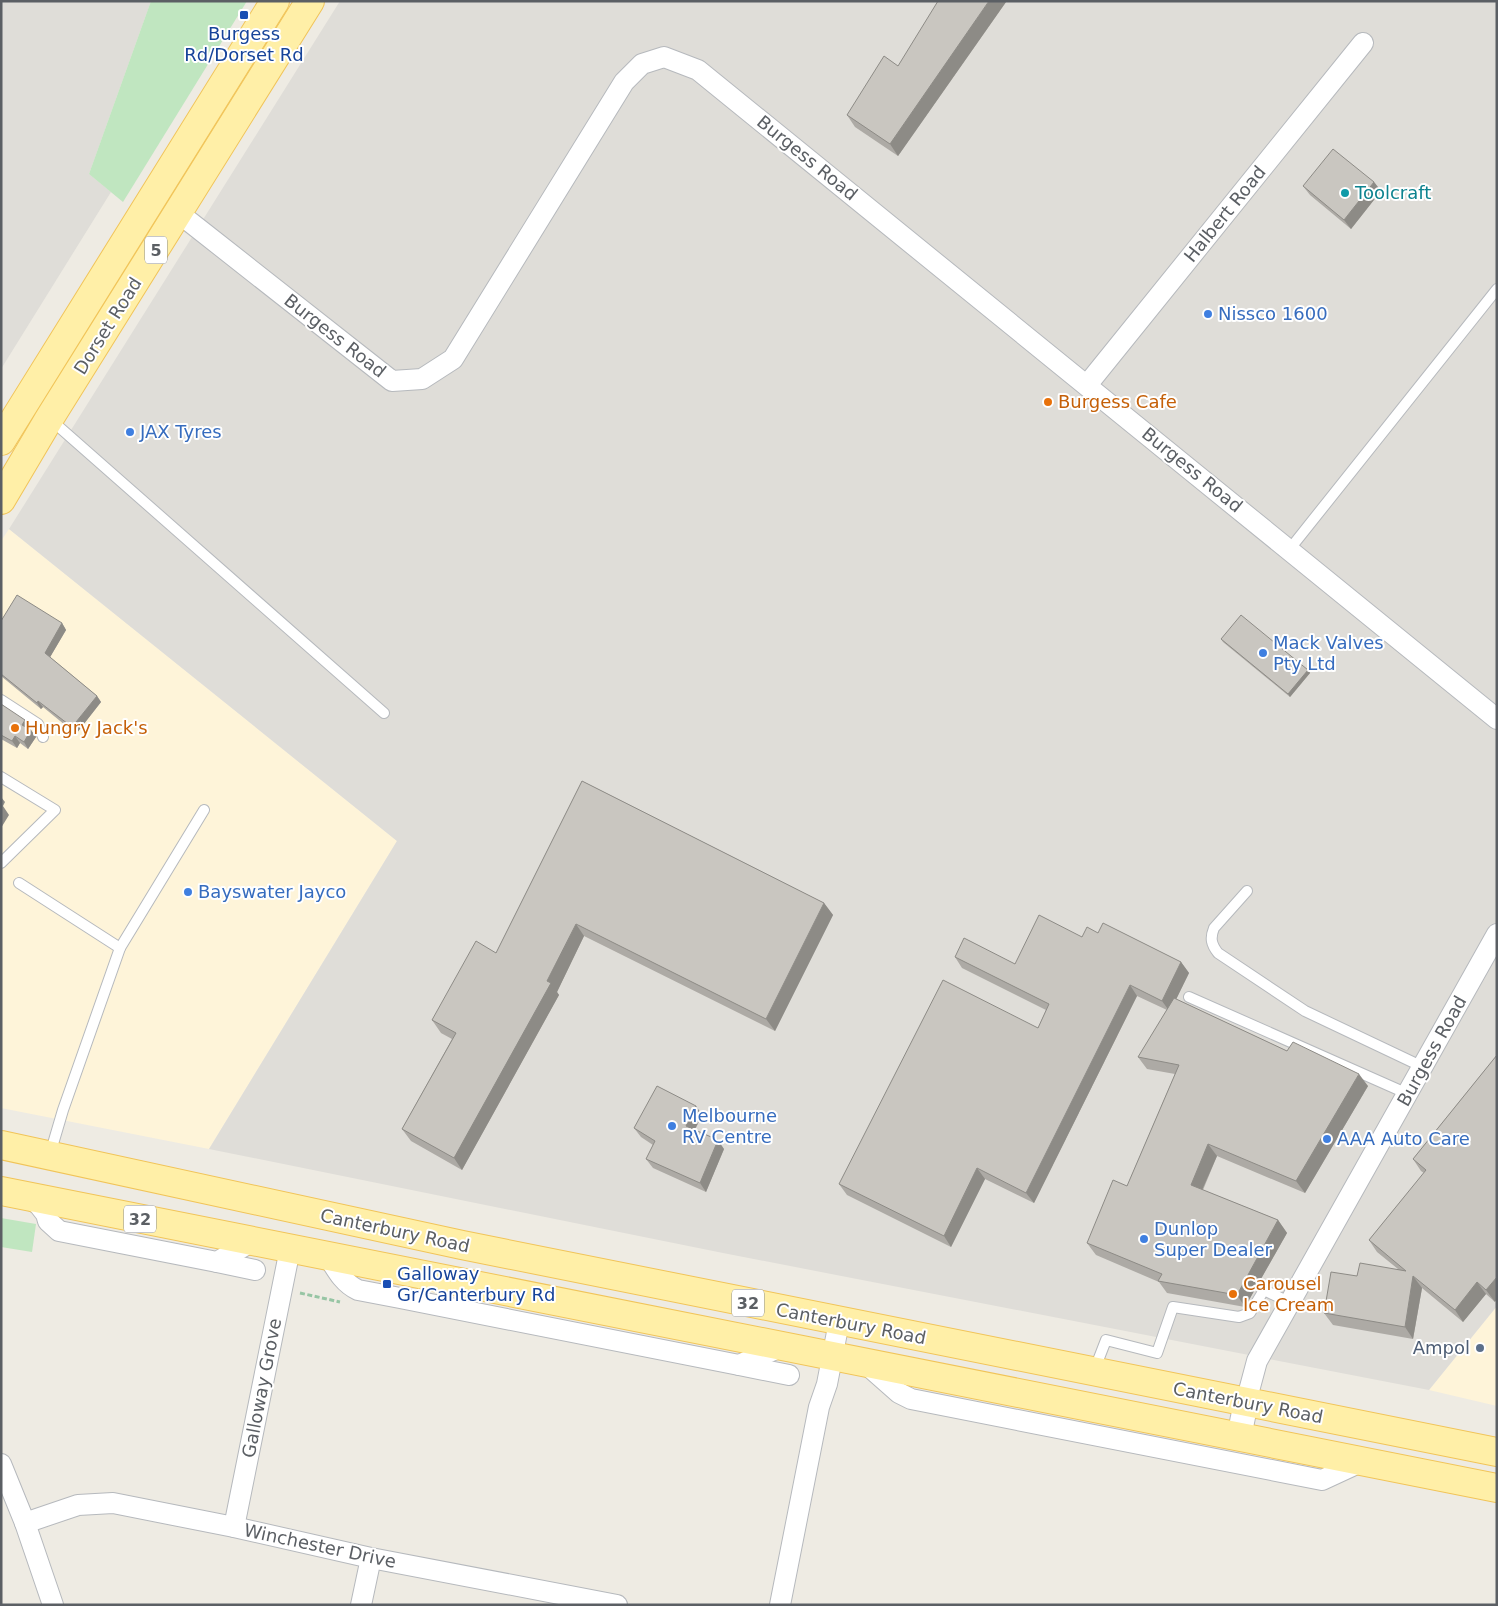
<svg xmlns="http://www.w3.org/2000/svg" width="1498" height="1606" viewBox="0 0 1498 1606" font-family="'DejaVu Sans',sans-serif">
<rect width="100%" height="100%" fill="#eeebe3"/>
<!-- commercial -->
<g fill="#fef4d9">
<path d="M9,529L397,841L209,1149L1,1108V541Z"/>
<path d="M1497,1306V1406L1429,1390Z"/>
</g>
<!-- industrial -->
<g fill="#dfddd8">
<path d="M1,1H151L89,174L111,192L1,369Z"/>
<path d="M340,1H1497V1306L1429,1390L723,1253L209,1149L397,841L9,529Z"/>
</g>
<!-- green -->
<g fill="#c0e6c0">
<path d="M151,1H247L123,202L89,174Z"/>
<path d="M1,1218L36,1224L32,1252L1,1247Z"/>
</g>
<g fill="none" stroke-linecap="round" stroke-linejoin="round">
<!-- service casing -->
<g stroke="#b6b9bd" stroke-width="12">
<g id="service">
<path d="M50,419L384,713"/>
<path d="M1289,550L1497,289"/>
<path d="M1,700L38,724L43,737"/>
<path d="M1,777L55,810L1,863"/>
<path d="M19,883L120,948"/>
<path d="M1247,891L1214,928C1210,938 1211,944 1218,953L1305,1011L1423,1067"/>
<path d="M1189,997L1408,1094"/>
<path d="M50,1154L63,1110L120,948L204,810"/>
<path d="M1094,1371L1106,1340L1157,1353L1173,1307L1239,1317L1250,1313L1264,1290L1291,1303"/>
</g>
</g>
<!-- minor casing -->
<g stroke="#b6b9bd" stroke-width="22">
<g id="minor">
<path d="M178,214L190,222L392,381L422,379L453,359L624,82L642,64L664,57L698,70L1497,719"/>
<path d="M1087,385L1363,43"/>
<path d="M28,1197L39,1205L46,1214L48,1221L59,1231L217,1262L253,1241"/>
<path d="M328,1256C336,1269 343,1283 358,1290L400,1298L739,1365L783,1346"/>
<path d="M217,1262L255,1270"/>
<path d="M865,1363L899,1393L911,1399L1322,1480L1363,1461"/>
<path d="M739,1365L789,1375"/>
<path d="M1246,1402L1257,1361L1497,934"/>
<path d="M1,1464L25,1523L53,1605"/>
<path d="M25,1523L78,1505L113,1503L234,1527L371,1558L617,1605"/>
<path d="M234,1527L290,1249"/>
<path d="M361,1605L371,1558"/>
<path d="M780,1605L819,1407L827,1384L839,1322"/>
</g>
</g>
<!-- tertiary casing -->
<g stroke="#b6b9bd" stroke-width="26">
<path id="tertiary" d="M1239,1437L1246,1402"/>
</g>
<!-- primary casing -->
<g stroke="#f1c459" stroke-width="30">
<g id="primary">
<path d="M1,441L275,1"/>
<path d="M1,500L49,419L310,1"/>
<path d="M1,1145L462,1245L1497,1452"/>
<path d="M1,1191L1497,1488"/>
</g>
</g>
<!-- path -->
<path stroke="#97c5a4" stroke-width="3" stroke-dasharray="5 2.5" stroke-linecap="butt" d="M300,1293L340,1302"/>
<!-- service -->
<use href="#service" stroke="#fff" stroke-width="10"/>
<!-- minor -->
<use href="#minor" stroke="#fff" stroke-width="20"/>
<!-- tertiary -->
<use href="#tertiary" stroke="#fff" stroke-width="24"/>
<!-- primary -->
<use href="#primary" stroke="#ffefa7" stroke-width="28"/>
</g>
<!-- wall -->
<g fill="#adaaa5">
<path d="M1006,2L898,156L855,127L847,115L898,66Z"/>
<path d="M1374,182L1381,191L1351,229L1310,195L1303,186Z"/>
<path d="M1,621L62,623L66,630L50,657L97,696L101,702L76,734L43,707L41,709L1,676Z"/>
<path d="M1221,639L1308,670L1310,673L1290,697L1223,642Z"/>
<path d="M1,704L30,727L29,729L36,737L28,749L20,743L17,748L1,739Z"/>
<path d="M582,781L824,903L833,915L775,1031L584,936L557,992L559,995L462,1170L411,1141L402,1129L452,1039L441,1033L432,1020L496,953Z"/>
<path d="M1098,933L1181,962L1189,973L1176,999L1287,1051L1368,1086L1305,1193L1217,1156L1203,1190L1278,1220L1287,1233L1245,1307L1167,1293L1159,1282L1096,1255L1087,1243L1127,1186L1175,1074L1147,1069L1138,1057L1167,1010L1137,996L1034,1203L985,1179L951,1247L847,1195L839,1184L1038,1028L1046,1010L962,968L955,957L1015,964L1082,937Z"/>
<path d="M1497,1055L1495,1302L1486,1294L1463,1322L1422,1288L1413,1339L1333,1325L1324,1313L1357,1276L1398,1269L1377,1252L1369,1240L1424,1173L1421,1171L1413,1159Z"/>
<path d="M696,1106L702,1115L695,1130L724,1149L706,1192L653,1168L646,1159L653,1145L641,1137L634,1128Z"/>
</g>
<!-- shaded-wall -->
<g fill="#8d8b86">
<path d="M989,1H1005L1006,2L898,156L890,144Z"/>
<path d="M1374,182L1381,191L1351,229L1344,220Z"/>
<path d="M62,623L66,630L49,659L45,653Z"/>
<path d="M1308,670L1310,673L1290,697L1288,694Z"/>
<path d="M97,696L101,702L76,734L72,727Z"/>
<path d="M38,701L43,707L41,709L37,703Z"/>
<path d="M25,720L30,727L27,732L22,725Z"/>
<path d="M31,730L36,737L28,749L24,742Z"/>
<path d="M15,736L20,743L17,748L12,741Z"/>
<path d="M1,797L5,802L3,806L9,815L1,828Z"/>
<path d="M824,903L833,915L775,1031L766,1019Z"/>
<path d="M576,924L584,936L557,992L559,995L462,1170L454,1158L547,981Z"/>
<path d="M1181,962L1189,973L1170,1012L1162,1001Z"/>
<path d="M1130,985L1137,996L1034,1203L1026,1193Z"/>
<path d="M1359,1074L1368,1086L1305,1193L1296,1181Z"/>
<path d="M696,1106L702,1115L692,1135L686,1126Z"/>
<path d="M718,1140L724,1149L706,1192L700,1183Z"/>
<path d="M1208,1144L1217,1156L1199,1197L1191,1185Z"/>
<path d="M977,1168L985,1179L951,1247L944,1236Z"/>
<path d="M1278,1220L1287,1233L1245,1307L1237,1295Z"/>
<path d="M1413,1276L1422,1288L1413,1339L1405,1327Z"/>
<path d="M1497,1277V1299L1495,1302L1486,1290Z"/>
<path d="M1477,1282L1486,1294L1463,1322L1455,1310Z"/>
</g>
<!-- building -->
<g fill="#c9c6c0" stroke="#8d8b86">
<path d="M938,1H989L890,144L847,115L884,56L898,66Z"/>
<path d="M1333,149L1374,182L1344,220L1303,186Z"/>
<path d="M17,595L62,623L45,653L97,696L72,727L38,701L37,703L1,674V621Z"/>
<path d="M1241,615L1308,670L1288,694L1221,639Z"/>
<path d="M1,704L25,720L22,725L31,730L24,742L15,736L12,741L1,735Z"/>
<path d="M582,781L824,903L766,1019L576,924L547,981L551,983L454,1158L402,1129L456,1033L432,1020L476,941L496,953Z"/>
<path d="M1039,915L1082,937L1087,927L1098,933L1103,923L1181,962L1162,1001L1130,985L1026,1193L977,1168L944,1236L839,1184L943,980L1038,1028L1049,1004L955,957L964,938L1015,964Z"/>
<path d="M1174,998L1287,1051L1293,1042L1359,1074L1296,1181L1208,1144L1191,1185L1278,1220L1237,1295L1158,1281L1162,1274L1087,1243L1113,1180L1127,1186L1179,1065L1138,1057Z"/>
<path d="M1497,1055V1277L1486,1290L1477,1282L1455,1310L1413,1276L1405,1327L1324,1313L1331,1272L1357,1276L1360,1263L1406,1271L1369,1240L1426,1170L1413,1159Z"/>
<path d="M657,1086L696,1106L686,1126L718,1140L700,1183L646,1159L655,1141L634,1128Z"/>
</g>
<!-- markers -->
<g fill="#1a4fb4" stroke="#fff" stroke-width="2">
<rect x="239" y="10" width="10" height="10" rx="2.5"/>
<rect x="382" y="1279" width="10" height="10" rx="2.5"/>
</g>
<circle fill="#0f9aa8" stroke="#fff" stroke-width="2" cx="1345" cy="193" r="5"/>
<g fill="#3f7fe0" stroke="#fff" stroke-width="2">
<circle cx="1208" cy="314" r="5"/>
<circle cx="130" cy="432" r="5"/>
<circle cx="1263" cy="653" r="5"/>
<circle cx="188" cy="892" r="5"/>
<circle cx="672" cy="1126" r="5"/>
<circle cx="1327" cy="1139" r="5"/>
<circle cx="1144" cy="1239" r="5"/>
</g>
<g fill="#e8710a" stroke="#fff" stroke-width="2">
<circle cx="1048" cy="402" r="5"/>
<circle cx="15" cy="728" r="5"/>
<circle cx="1233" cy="1294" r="5"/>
</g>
<circle fill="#5c6f8a" stroke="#fff" stroke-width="2" cx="1480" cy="1348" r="5"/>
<g text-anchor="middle" stroke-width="4" stroke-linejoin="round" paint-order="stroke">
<!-- shield labels -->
<g fill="#fff" stroke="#8c8f92" stroke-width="1">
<rect x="145" y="236.5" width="22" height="27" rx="4"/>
<rect x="124" y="1205.5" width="32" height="27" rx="4"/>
<rect x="732" y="1289.5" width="32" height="27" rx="4"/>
</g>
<g font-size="16" font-weight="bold" fill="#5b5f64">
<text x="156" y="256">5</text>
<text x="140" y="1225">32</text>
<text x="748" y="1309">32</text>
</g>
<!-- transit labels -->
<g font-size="18" fill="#164399" stroke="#fff">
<text x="244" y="40">Burgess<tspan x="244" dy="21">Rd/Dorset Rd</tspan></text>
<text x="397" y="1280" text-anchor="start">Galloway<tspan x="397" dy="21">Gr/Canterbury Rd</tspan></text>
</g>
<!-- street labels -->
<g font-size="18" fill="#5b5f64" stroke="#fff">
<text transform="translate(807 158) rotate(39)" y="6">Burgess Road</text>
<text transform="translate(1225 214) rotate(-51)" y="6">Halbert Road</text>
<text transform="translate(108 326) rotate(-58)" y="6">Dorset Road</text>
<text transform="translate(335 336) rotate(38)" y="6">Burgess Road</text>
<text transform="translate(1192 470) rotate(39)" y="6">Burgess Road</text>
<text transform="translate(1432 1051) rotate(-61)" y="6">Burgess Road</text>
<text transform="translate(395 1231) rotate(12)" y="6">Canterbury Road</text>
<text transform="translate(851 1324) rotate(11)" y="6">Canterbury Road</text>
<text transform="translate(262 1388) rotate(-79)" y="6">Galloway Grove</text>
<text transform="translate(1248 1403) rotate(11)" y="6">Canterbury Road</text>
<text transform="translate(320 1546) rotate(12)" y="6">Winchester Drive</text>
</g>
<!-- culture labels -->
<g font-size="18" fill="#0d838f" stroke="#fff" text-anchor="start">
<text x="1355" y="199">Toolcraft</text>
</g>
<!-- shop labels -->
<g font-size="18" fill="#366cbe" stroke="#fff" text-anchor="start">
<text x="1218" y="320">Nissco 1600</text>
<text x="140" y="438">JAX Tyres</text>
<text x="1273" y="649">Mack Valves<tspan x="1273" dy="21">Pty Ltd</tspan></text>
<text x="198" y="898">Bayswater Jayco</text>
<text x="682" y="1122">Melbourne<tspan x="682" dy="21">RV Centre</tspan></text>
<text x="1337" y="1145">AAA Auto Care</text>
<text x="1154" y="1235">Dunlop<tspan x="1154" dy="21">Super Dealer</tspan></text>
</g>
<!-- food labels -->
<g font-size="18" fill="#c56008" stroke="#fff" text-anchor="start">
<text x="1058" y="408">Burgess Cafe</text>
<text x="25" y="734">Hungry Jack's</text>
<text x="1243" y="1290">Carousel<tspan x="1243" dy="21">Ice Cream</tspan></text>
</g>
<!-- service labels -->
<g font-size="18" fill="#4e5e75" stroke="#fff" text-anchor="end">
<text x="1470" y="1354">Ampol</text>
</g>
</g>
<!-- border -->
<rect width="1498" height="1606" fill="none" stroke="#5b5f64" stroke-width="5"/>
</svg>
